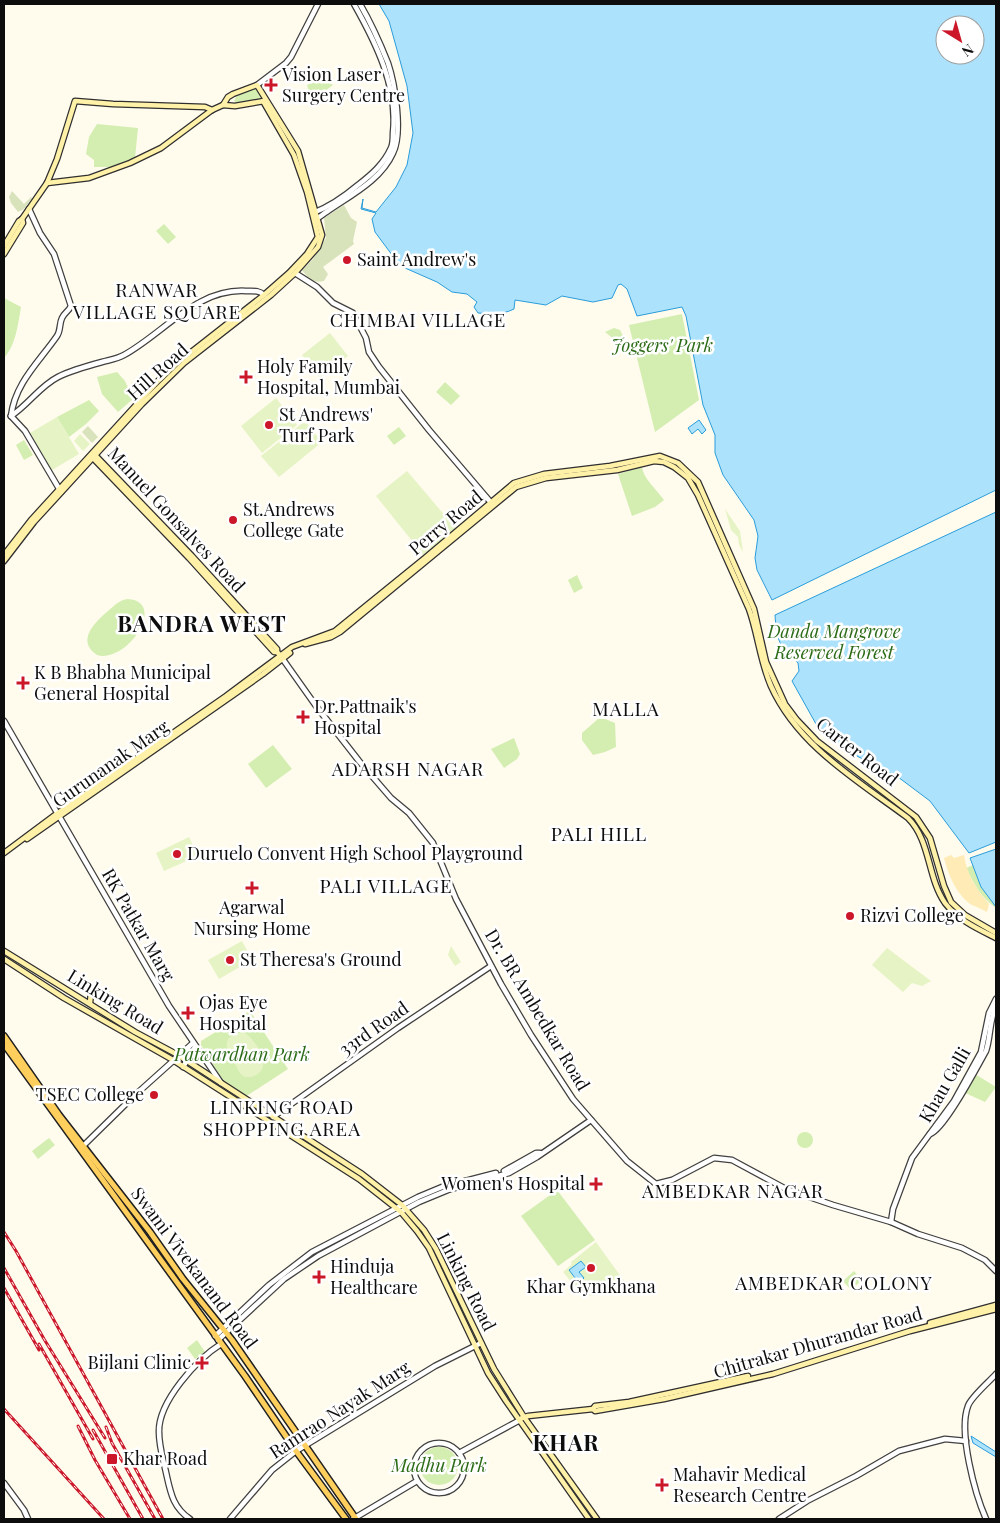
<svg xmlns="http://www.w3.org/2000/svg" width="1000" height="1523" viewBox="0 0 1000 1523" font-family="'Playfair Display',serif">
<rect width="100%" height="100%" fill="#fffbed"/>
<!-- green -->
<g fill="#d4eeb2">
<path d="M320,71L324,74L323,79L333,85L321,94L310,95L307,85L314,82Z"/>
<path d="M256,87L262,95L260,99L237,103L234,101L236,97Z"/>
<path d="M97,124L138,128L135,158L111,167H94V160L86,154L89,137Z"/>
<path d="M164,224L176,237L168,244L156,231Z"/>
<path d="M4,298L21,307C18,324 16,345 4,358Z"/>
<path d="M682,314L699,400L655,432L629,325Z"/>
<path d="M614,328L620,330L625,340L620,344L605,332Z"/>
<path d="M117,372L125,381L133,399L118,412L102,394L97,377Z"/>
<path d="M445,382L460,396L451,405L436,392Z"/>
<path d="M89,400L99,411L86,424L69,437L57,417Z"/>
<path d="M399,427L406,436L394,445L387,436Z"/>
<path d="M24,440L33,455L24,460L16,445Z"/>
<path d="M642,467C643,478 657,490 664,500L655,507L632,516L618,474Z"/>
<path d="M577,575L583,588L574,593L568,580Z"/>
<path d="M128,599C168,602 127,664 97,655C76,641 94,623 108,611C114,606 119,600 128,599Z"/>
<path d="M598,719H605L615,723L616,747L605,752L593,755L582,740V733Z"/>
<path d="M514,738L520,754L517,759L504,768L491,749Z"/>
<path d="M273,745L292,769L266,788L248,764Z"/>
<path d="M996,856V908C981,898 974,884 966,868Z"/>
<path d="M110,991L116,1000L111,1011L95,998Z"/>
<path d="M250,1011L288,1069L245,1097L225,1084L201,1045V1041Z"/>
<path d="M975,1074L996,1087L985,1102L963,1092Z"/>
<circle cx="805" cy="1140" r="8"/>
<path d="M49,1138L55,1145L38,1159L32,1151Z"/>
<path d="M557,1190L595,1240L558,1266L521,1216Z"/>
<path d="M854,1271L862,1280L851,1290L843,1281Z"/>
<path d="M197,1340L205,1352L195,1359L187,1348Z"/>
<circle cx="439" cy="1466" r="19"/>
</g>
<!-- sand -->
<path fill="#ffebb5" d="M951,855L954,858L964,855C967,875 976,889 989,904L987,912C982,909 977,907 972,905C957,896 948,874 944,858Z"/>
<!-- cemetery -->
<g fill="#d8e3bb">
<path d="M12,191L24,204L31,197L32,198L24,209L18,212L11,203L9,197Z"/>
<path d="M344,205L351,218L357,222L353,241L354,244L323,267L328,274L324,281C313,284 308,278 302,270L313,259L326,238L324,218Z"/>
<path d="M88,426L98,437L92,443L82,432Z"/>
</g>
<!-- pitch -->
<g fill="#e6f4c5">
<path d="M330,333L348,356L320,378L302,355Z"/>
<path d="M147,377L150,385L134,391L131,383Z"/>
<path d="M276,398L297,425L262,453L241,426Z"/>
<path d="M57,417L79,454L52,470L30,433Z"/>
<path d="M305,421L322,442L279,477L261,456Z"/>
<path d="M80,434L90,444L83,451L74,441Z"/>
<path d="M407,471L458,531L425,557L376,496Z"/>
<path d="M725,509L740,531L743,552L739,545L738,537L731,530Z"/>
<path d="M189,837L198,856L164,871L156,853Z"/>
<path d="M242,941L252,960L219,979L208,960Z"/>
<path d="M451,946L461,962L455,966L448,955Z"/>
<path d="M887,948L931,981L922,986L912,983L903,992L872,965Z"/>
<path d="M243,1032C255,1038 275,1068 254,1076C252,1077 249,1077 246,1077C240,1076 237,1067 234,1062C224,1047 222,1036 243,1032Z"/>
<path d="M596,1242L624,1281L608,1294L590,1296L586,1291L583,1293L580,1288L578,1290L563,1272L572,1264L571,1262Z"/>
</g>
<!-- water -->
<g fill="#ace2fc" stroke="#2b9ddb" fill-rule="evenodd">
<path d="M379,4H996V490L772,600L757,570L755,558L758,536L754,520L723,475L715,453V435L703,405L686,316L682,307L637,316L627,289L621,284L618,285L612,298L593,302L562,296L546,305L515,300L514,309C502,315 491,314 478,313L474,307L477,302L467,294L452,292L437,282L405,268L395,259L375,232L372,219L376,213L361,209L363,199L362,208L376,212L396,187L407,165L413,133L407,86L389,21ZM945,25H975V55H945Z"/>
<path d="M699,420L706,430L702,434L698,429L692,434L688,428Z"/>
<path d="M996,512V842L969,853L930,801L898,777L847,751L816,724L792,681L799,671L798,663C779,645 777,643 775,615Z"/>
<path d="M996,849V907L981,887L970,858Z"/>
<path d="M581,1261L586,1267L579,1272L584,1278L579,1283L569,1270Z"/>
<path d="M971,1436L996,1452V1457L973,1443Z"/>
</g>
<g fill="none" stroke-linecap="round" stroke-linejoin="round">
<!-- tertiary casing -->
<g stroke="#404040" stroke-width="7">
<g id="tertiary">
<path d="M257,85L286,63L291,57L318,4"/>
<path d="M313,213C329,207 345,196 358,185C371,175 384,164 391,148C393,144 393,138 393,133C398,87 376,43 354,4"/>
<path d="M315,220C320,217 323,214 328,211C351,195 381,180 393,153C403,133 395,84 388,63C380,43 371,23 360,4"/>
<path d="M295,273L317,287L333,303L353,313L366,338L369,352L379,367L429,430L493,505"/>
<path d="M11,416C28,405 40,386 58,377C72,370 87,366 102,362C109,360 117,359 124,355C164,333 197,288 246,291C253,291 259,290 264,295"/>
<path d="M11,416C15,383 39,362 57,336C61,330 59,324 62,318C64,313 69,311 71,306L54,254L40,233L29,209"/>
<path d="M11,416L25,431L61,492"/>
<path d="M282,658L316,706L359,761L391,798L409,813L433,843L456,899L501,984L531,1035L573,1099L627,1161L656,1184L672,1180L714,1158L732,1160L786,1189L833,1205L891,1222L918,1234L962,1248L985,1260L996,1271"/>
<path d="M4,721L169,1006L221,1083"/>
<path d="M183,1067L195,1047"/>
<path d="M273,1117L398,1028L491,966"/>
<path d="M930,1134C944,1130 977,1067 986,1051C991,1036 989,1021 996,1006"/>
<path d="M81,1148L134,1096L193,1043"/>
<path d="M504,1171L536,1153H540"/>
<path d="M891,1222L893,1209L912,1158L954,1101L981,1052L989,1013L996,999"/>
<path d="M215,1336L269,1285L312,1252L418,1197L442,1187L496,1173"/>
<path d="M218,1340L284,1279L318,1256L419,1202L448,1190L509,1173L537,1157L591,1120"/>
<circle cx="439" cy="1468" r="25"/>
<path d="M459,1453L520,1420"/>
<path d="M4,1483L24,1510L28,1519"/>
<path d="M190,1519C174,1508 171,1495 167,1477C164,1462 159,1448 159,1432C158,1402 197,1359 221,1344"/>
<path d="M230,1519L272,1470L296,1451L435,1366L481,1343"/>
<path d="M353,1519L417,1481"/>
<path d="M779,1519L807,1501L856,1476L899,1451L945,1439L966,1441"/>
<path d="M986,1519C975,1494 958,1432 968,1406C971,1397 989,1382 996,1374"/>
</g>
</g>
<!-- secondary casing -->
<g stroke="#2f2f2f" stroke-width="7">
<g id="secondary">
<path d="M223,105L235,106L264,101"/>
<path d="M4,246L19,221L22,219L47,183L57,159L75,101L113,104L205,107L212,110"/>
<path d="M4,254L23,223L22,219"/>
<path d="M94,454L192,556L277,649V652L282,657"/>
<path d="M91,456L189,558L274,652H277"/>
<path d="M4,555L32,519L158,381L176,364L264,295L289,273L307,254L318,237L307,192L294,155L263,101"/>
<path d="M4,561L34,522L142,404L184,363L271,295L295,273L318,247L322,235L298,151L257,85L233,94L228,97L223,105L212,110L161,148L130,163L89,178L47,183"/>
<path d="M305,644L331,637L340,632L516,487L546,478L617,470L654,461L664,462L674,467L688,478L698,495L749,609C758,634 760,661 771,686C798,746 857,780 908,818C931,841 927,877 945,903C958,920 978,929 996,938"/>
<path d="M27,839L263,674L290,653"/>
<path d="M4,853L55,815L226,696L292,647L335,631L425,558L514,483L544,474L610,466L660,456L678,463L698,482L754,609L766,662L785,704L797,720L817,741L916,817L930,838L944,886L951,902L965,915L996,933"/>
<path d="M4,951L135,1032L178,1055L362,1174L402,1205L424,1230L436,1249L494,1369L524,1417L597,1519"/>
<path d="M4,959L64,998L173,1060L359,1179L401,1212L417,1231L429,1248L488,1373L506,1401L589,1519"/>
<path d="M90,1003L91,992"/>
<path d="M930,1323L996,1305"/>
<path d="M593,1409L595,1406L629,1402L748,1376"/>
<path d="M522,1418L528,1416L593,1409L595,1411L664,1399L773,1374L910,1331L996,1309"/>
</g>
</g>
<!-- primary casing -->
<g stroke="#1e1e1e" stroke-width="8">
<g id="primary">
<path d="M4,1036L59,1115L150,1232L183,1279L232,1340L356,1519"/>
<path d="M4,1044L245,1376L296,1451L346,1519"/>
</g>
</g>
<!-- tertiary -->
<use href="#tertiary" stroke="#fff" stroke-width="4.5"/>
<!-- secondary -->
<use href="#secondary" stroke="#fff1a8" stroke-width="4.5"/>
<!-- primary -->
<use href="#primary" stroke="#ffcf5d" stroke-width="5"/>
<!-- rail casing -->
<g stroke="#cb1729" stroke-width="3">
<g id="rail">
<path d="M4,1232L16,1251L163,1519"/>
<path d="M4,1268L44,1339L105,1438"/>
<path d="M4,1288L39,1350"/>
<path d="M39,1344L93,1439"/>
<path d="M4,1409L104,1519"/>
<path d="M78,1426L95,1460L130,1519"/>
<path d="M106,1427L112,1443L155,1519"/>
<path d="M93,1430L143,1519"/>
</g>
</g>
<!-- rail -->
<use href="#rail" stroke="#fff" stroke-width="1" stroke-dasharray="4" stroke-linecap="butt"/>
</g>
<!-- markers -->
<g fill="#cb1729" stroke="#fff" stroke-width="2">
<path d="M268.5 77.5h5v5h5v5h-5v5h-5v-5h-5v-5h5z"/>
<circle cx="347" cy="260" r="5"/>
<path d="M243.5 369.5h5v5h5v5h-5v5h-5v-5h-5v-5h5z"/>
<circle cx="269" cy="425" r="5"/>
<circle cx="233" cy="520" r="5"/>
<path d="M20.5 675.5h5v5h5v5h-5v5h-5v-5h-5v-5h5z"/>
<path d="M300.5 709.5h5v5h5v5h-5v5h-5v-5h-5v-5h5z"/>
<circle cx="177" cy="854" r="5"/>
<path d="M249.5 880.5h5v5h5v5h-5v5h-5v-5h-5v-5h5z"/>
<circle cx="850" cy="916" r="5"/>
<circle cx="230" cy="960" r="5"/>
<path d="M185.5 1005.5h5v5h5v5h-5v5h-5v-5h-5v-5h5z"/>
<circle cx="154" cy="1095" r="5"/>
<path d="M593.5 1176.5h5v5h5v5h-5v5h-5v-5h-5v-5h5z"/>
<circle cx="591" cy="1268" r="5"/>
<path d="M316.5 1269.5h5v5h5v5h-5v5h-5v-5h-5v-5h5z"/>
<path d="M199.5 1355.5h5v5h5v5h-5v5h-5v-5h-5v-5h5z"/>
<rect x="106" y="1453" width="12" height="12" rx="2.5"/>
<path d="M659.5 1477.5h5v5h5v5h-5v5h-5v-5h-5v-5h5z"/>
</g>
<g text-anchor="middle" stroke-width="5" stroke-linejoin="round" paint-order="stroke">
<!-- poi labels -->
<g font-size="18" fill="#0d0d0d" stroke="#fff" text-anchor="start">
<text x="282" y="81">Vision Laser<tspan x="282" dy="21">Surgery Centre</tspan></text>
<text x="357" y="266">Saint Andrew's</text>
<text x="257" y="373">Holy Family<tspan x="257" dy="21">Hospital, Mumbai</tspan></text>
<text x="279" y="421">St Andrews'<tspan x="279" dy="21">Turf Park</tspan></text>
<text x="243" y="516">St.Andrews<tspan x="243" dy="21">College Gate</tspan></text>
<text x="34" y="679">K B Bhabha Municipal<tspan x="34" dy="21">General Hospital</tspan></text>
<text x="314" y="713">Dr.Pattnaik's<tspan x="314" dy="21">Hospital</tspan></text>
<text x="187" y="860">Duruelo Convent High School Playground</text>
<text x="252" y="914" text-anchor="middle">Agarwal<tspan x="252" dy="21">Nursing Home</tspan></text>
<text x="860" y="922">Rizvi College</text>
<text x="240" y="966">St Theresa's Ground</text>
<text x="199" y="1009">Ojas Eye<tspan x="199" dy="21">Hospital</tspan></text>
<text x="144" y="1101" text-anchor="end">TSEC College</text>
<text x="585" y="1190" text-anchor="end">Women's Hospital</text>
<text x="330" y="1273">Hinduja<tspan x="330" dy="21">Healthcare</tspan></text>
<text x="591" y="1293" text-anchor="middle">Khar Gymkhana</text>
<text x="191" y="1369" text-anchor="end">Bijlani Clinic</text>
<text x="123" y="1465">Khar Road</text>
<text x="673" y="1481">Mahavir Medical<tspan x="673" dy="21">Research Centre</tspan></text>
</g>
<!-- park labels -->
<g font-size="18" font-style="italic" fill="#2c6b17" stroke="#fff">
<text x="662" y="352">Joggers' Park</text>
<text x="834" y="638">Danda Mangrove<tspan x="834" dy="21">Reserved Forest</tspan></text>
<text x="242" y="1061">Patwardhan Park</text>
<text x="439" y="1472">Madhu Park</text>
</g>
<!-- street labels -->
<g font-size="18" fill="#0d0d0d" stroke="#fff">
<text transform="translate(158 372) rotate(-42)" y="6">Hill Road</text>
<text transform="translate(176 520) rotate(47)" y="6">Manuel Gonsalves Road</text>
<text transform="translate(446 523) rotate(-40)" y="6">Perry Road</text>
<text transform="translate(857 752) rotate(38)" y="6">Carter Road</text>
<text transform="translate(111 764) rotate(-35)" y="6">Gurunanak Marg</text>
<text transform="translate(138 925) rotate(60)" y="6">RK Patkar Marg</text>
<text transform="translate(115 1002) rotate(31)" y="6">Linking Road</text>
<text transform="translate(537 1010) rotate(59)" y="6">Dr. BR Ambedkar Road</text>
<text transform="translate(374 1029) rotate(-35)" y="6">33rd Road</text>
<text transform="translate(945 1085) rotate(-60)" y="6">Khau Galli</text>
<text transform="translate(194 1268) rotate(53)" y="6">Swami Vivekanand Road</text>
<text transform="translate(466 1282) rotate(63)" y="6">Linking Road</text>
<text transform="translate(818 1343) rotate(-16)" y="6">Chitrakar Dhurandar Road</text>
<text transform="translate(340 1410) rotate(-33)" y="6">Ramrao Nayak Marg</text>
</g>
<!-- neighbourhood labels -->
<g font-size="19" letter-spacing="1" fill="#0d0d0d" stroke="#fff">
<text x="157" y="297">RANWAR<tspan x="157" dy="22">VILLAGE SQUARE</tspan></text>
<text x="418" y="327">CHIMBAI VILLAGE</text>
<text x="626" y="716">MALLA</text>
<text x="408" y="776">ADARSH NAGAR</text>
<text x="599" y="841">PALI HILL</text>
<text x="386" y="893">PALI VILLAGE</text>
<text x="282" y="1114">LINKING ROAD<tspan x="282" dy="22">SHOPPING AREA</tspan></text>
<text x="733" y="1198">AMBEDKAR NAGAR</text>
<text x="834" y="1290">AMBEDKAR COLONY</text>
</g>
<!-- district labels -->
<g font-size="22" font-weight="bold" letter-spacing="1" fill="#0d0d0d" stroke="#fff">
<text x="202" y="632">BANDRA WEST</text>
<text x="566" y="1451">KHAR</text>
</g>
</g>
<!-- border -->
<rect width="1000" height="1523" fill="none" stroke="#0d0d0d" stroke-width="10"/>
<!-- north arrow -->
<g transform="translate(960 40) rotate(143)"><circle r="24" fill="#ffffff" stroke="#9e9e9e"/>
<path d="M0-4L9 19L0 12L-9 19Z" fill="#cb1729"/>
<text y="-8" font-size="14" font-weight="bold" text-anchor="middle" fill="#0d0d0d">N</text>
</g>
</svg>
